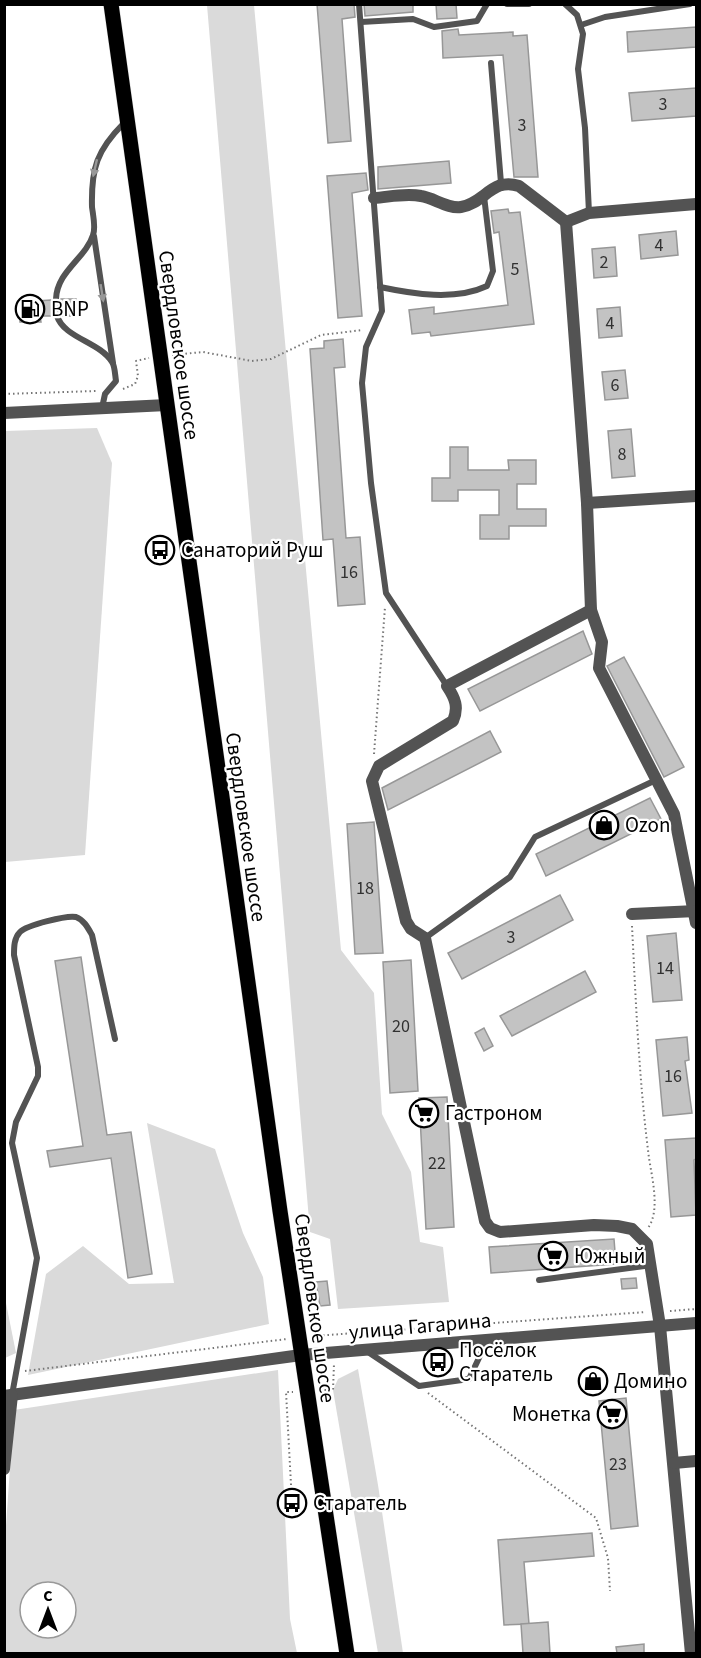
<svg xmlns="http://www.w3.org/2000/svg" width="701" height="1658" viewBox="0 0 701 1658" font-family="'Source Sans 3',sans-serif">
<rect width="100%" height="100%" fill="#fff"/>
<!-- green -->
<g fill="#dadada" fill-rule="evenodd">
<path d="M207,5H254L341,950L374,993L382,1114L411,1172L420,1242L443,1247L449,1302L338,1309L330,1239L310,1232Z"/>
<path d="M97,428L112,463L85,855L5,862V431Z"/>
<path d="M147,1123L215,1149L243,1233L263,1277L269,1324L28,1375L46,1274L83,1246L129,1284L174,1283Z"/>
<path d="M5,1298L16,1353L5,1358H4Z"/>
<path d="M358,1369L378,1485L403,1653H378L333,1390L338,1379Z"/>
<path d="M278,1370L290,1619L297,1653L5,1654V1540L14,1410ZM30,1592H66V1628H30Z"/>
</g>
<!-- building -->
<g fill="#c3c3c3" stroke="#979797" stroke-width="1.5">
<path d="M317,4H354L355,17L342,19L351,141L328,143Z"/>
<path d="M364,4H413V12L365,16Z"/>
<path d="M436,4H456L457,18L437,19Z"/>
<path d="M696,27V47L628,52L627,32Z"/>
<path d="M458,29L459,35L513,32V36L527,35L538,177H514L503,55L443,58L442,31Z"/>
<path d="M696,88V116L632,121L629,93Z"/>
<path d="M449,161L451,183L378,189V167Z"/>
<path d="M366,173L368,190L352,193L362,316L338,318L327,176Z"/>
<path d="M508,209L509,213L520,212L534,324L431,336L430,332L412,334L409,310L434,307V314L508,305L499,232L494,233L491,211Z"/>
<path d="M676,231L678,255L641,259L639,235Z"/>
<path d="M615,247L617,276L594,278L592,249Z"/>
<path d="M61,299H76V316H63L57,311L52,316H40L41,322H20V302L51,300L56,304Z"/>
<path d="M620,307L622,336L599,338L597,309Z"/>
<path d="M343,339L345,367L334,368L346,538L360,537L365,604L338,606L333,539L323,540L310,349L324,348V341Z"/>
<path d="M625,370L628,398L605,400L602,372Z"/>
<path d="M631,429L635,476L612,478L608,431Z"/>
<path d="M450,447H468V470H509L508,460H536V484H517V509H546V526H509V539H480V515H499V490H458V501H432V478H450Z"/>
<path d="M583,631L592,654L480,711L468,689Z"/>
<path d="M624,657L684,767L664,777L607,666Z"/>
<path d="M490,731L501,752L388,810L382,788Z"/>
<path d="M650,798L661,819L546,876L536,854Z"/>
<path d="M374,822L383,953L355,954L347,824Z"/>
<path d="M560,895L573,920L462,979L448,953Z"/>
<path d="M676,933L682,1000L653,1002L647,936Z"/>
<path d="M81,957L107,1135L131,1132L152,1274L128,1278L111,1158L50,1167L47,1151L83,1146L55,961Z"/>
<path d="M411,960L418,1091L390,1093L383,962Z"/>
<path d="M585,971L596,992L512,1036L500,1016Z"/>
<path d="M484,1028L493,1046L484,1051L475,1033Z"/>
<path d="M687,1037L689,1060L685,1061L692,1113L663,1116L656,1040Z"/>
<path d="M447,1097L454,1227L426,1229L419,1098Z"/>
<path d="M696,1138V1159L694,1160L696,1215L671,1217L665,1140Z"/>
<path d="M614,1239L616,1264L491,1273L489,1247Z"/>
<path d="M636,1278L637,1288L622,1289L621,1279Z"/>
<path d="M327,1281L330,1305L320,1306L316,1282Z"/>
<path d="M600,1375L601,1385L586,1386L585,1376Z"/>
<path d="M626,1398L638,1526L611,1529L599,1401Z"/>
<path d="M592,1533L594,1556L524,1562L529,1624L504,1625L498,1540Z"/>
<path d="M548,1622L550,1653H523L521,1624Z"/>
<path d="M644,1644V1653H617L616,1647Z"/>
</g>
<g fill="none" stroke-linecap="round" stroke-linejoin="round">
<!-- primary casing -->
<g stroke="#dbdbdb" stroke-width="16">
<path id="primary" d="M111,4L280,1211L347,1654"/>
</g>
<!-- path -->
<g stroke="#757575" stroke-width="2" stroke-dasharray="1.5 3" stroke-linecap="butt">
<path d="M172,355L203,352L252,361L271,359L321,335L363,330"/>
<path d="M123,389L135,384L138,376L136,361L149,358"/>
<path d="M4,394L96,391"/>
<path d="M374,754L385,607"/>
<path d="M632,926C636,1004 639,1081 649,1158C652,1178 661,1213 647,1229"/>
<path d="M670,1311L696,1309"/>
<path d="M314,1336L646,1312"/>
<path d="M25,1371L287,1339"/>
<path d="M320,1390H333L334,1364"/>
<path d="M428,1393L596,1518L608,1558L610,1591"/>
<path d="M292,1503L286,1392H293"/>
</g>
<!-- service -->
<g stroke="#535353" stroke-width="6">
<path d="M359,4L382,311L366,347L362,383L371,483L386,593L447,686"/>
<path d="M507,4H529"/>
<path d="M565,4L577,15L583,34L578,69L585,128L589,213"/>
<path d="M361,22L413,19L434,27L477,21L487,4"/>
<path d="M581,25L605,17L690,4"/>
<path d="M491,63L501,183"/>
<path d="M94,236L113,363"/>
<path d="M380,287C413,294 455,301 487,286L493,271L484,196"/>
<path d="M56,299C57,271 86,258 93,235C96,228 93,215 92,207C91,168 97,150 124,123"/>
<path d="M57,316C64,338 100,342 112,362C115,366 115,375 116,381L105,394L102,408"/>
<path d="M425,938L510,877L535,837L656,780"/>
<path d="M539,1280L652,1265"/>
<path d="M368,1352L419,1386L469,1379L487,1341"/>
<path d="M12,1395L37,1258L12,1143L16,1122L38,1076V1067L14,955C14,947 14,938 20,932C27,925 67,915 76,917C84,920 88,928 92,935L115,1039"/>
</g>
<!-- minor -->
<g stroke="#535353" stroke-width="12">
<path d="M374,198C389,197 405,193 421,196C434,198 448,209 461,207C485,203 492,177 519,186L566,222L589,213L696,204"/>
<path d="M566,222L587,503L591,610L602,642L599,668L674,814L696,923"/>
<path d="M4,413L167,405"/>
<path d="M587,503L696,496"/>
<path d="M591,610L447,686C455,698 459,707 453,721L379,766L372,781L406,921L411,929L425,938L485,1221L490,1228L500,1232L594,1225L617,1226L632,1229L647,1244L660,1326L691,1654"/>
<path d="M632,914L696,911"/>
<path d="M4,1396L301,1355"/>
<path d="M674,1463L696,1461"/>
<path d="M4,1469L12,1395"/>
</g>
<!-- tertiary -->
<path stroke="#535353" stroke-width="12" d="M301,1355L696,1323"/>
<!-- primary -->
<use href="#primary" stroke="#000" stroke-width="15"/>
</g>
<!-- one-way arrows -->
<defs><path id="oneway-solid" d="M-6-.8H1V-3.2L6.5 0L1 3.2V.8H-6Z" transform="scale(1.5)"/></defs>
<g fill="#989898">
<use href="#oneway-solid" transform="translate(95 168) rotate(103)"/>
<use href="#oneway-solid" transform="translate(102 293) rotate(81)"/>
</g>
<!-- icons -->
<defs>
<g id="fuel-ring" transform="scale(1.5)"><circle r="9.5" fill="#fff" stroke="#000" stroke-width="1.5"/><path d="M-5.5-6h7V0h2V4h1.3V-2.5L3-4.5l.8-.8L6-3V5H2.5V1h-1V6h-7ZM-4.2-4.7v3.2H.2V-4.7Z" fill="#000"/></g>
<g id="bus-ring" transform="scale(1.5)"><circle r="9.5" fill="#fff" stroke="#000" stroke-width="1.5"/><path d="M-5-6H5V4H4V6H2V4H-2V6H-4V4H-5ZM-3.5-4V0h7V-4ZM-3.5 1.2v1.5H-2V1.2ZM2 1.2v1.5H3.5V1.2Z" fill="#000"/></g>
<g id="shop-ring" transform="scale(1.5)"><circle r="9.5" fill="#fff" stroke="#000" stroke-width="1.5"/><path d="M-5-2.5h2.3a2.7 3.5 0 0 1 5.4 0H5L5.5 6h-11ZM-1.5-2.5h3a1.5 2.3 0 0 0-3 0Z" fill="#000"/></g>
<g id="supermarket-ring" transform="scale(1.5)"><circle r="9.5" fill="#fff" stroke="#000" stroke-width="1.5"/><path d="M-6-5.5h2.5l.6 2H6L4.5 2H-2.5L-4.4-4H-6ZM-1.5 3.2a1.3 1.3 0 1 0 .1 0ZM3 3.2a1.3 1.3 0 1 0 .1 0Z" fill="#000"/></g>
</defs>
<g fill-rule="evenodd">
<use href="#fuel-ring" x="30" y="309"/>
<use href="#bus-ring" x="160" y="550"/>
<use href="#shop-ring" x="604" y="825"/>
<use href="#supermarket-ring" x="424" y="1113"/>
<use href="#supermarket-ring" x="553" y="1256"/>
<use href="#bus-ring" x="438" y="1362"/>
<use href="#shop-ring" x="593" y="1381"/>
<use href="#supermarket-ring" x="612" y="1414"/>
<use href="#bus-ring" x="292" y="1503"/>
</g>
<g text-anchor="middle" stroke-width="4.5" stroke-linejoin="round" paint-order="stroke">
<!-- number labels -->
<g font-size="18" fill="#313131">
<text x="663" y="110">3</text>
<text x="522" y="131">3</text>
<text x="659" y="251">4</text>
<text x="604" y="268">2</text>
<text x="515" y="275">5</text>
<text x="610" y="329">4</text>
<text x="615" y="391">6</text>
<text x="622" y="460">8</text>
<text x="349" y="578">16</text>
<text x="365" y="894">18</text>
<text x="511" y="943">3</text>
<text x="665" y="974">14</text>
<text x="401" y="1032">20</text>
<text x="673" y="1082">16</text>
<text x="437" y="1169">22</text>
<text x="618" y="1470">23</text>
</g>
<!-- poi labels -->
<g font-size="21" fill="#000" stroke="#fff" text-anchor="start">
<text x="51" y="316">BNP</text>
<text x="181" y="557">Санаторий Руш</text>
<text x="625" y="832">Ozon</text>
<text x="445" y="1120">Гастроном</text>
<text x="574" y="1263">Южный</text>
<text x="459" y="1357">Посёлок<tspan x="459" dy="24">Старатель</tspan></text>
<text x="614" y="1388">Домино</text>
<text x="591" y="1421" text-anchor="end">Монетка</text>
<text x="313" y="1510">Старатель</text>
</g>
<!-- street labels -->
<g font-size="21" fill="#000" stroke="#fff">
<text transform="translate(179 345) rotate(82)" y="7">Свердловское шоссе</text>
<text transform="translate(246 827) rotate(82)" y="7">Свердловское шоссе</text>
<text transform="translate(315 1308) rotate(82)" y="7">Свердловское шоссе</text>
<text transform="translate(420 1326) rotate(-5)" y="7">улица Гагарина</text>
</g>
</g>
<!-- border -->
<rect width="701" height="1658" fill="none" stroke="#000000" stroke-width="12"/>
<!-- north arrow -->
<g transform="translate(48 1610)"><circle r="28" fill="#ffffff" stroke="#999999" stroke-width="1.5"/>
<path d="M0-4.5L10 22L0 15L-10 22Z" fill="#000000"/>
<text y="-9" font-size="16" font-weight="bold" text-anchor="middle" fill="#000000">С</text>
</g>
</svg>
